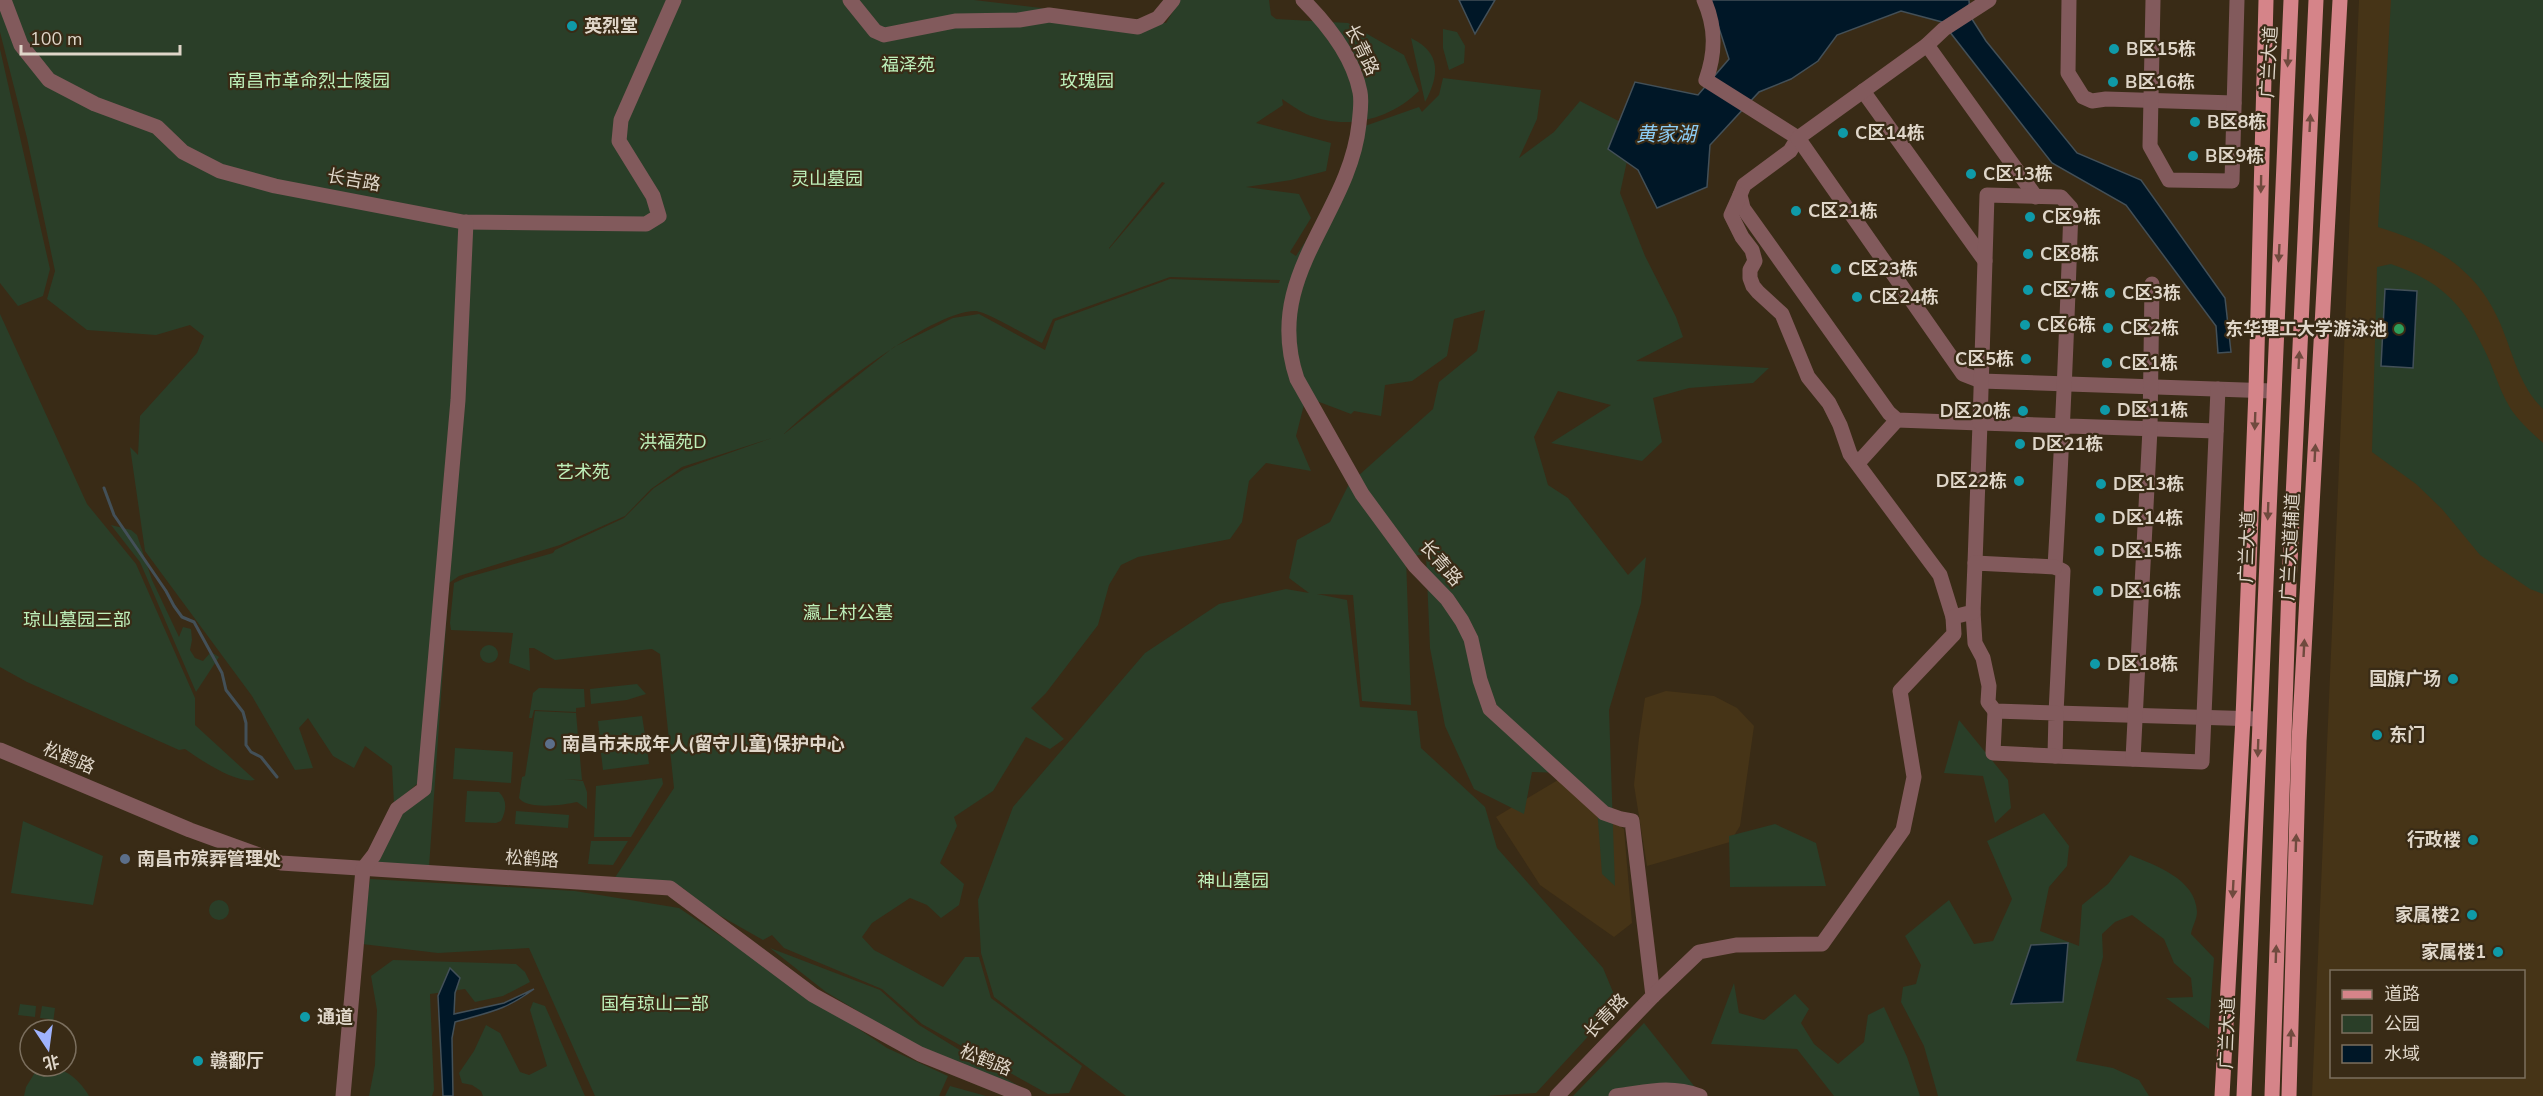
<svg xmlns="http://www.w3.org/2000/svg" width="2543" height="1096" viewBox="0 0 2543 1096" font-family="'Nunito Sans','Noto Sans SC',sans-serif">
<rect width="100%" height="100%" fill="#392b16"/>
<!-- built -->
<g fill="#463417" fill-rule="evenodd">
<path d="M2359,0H2543V1096H2312ZM2332,972H2524V1076H2332Z"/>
<path d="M1666,691L1714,696L1737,708L1754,726L1740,826L1730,842L1647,866L1634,785L1639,738L1645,698Z"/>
<path d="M1558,780L1624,829L1632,923L1614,937L1540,885L1496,817Z"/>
</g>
<!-- green -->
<g fill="#2a3e28" fill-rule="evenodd">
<path d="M0,0H974L1166,23L1175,8L1166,0H1269L1271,15L1276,19L1348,23L1404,55L1419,91C1389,120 1346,131 1306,114C1298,110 1290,104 1282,99L1283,105L1256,123L1331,143L1326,171L1291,180L1246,187L1299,194L1311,218L1290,252L1296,256L1309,236L1362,127L1419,107L1422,112L1439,95L1443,78L1541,90L1537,119L1519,158L1554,132L1580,101L1634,129L1620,193L1645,256L1676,317L1683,337L1636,361L1769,368L1753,383L1689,388L1653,398L1662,442L1642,461L1551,443L1611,405L1558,391L1534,437L1548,485L1568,498L1628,575L1646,557L1641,603L1609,710L1615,886L1602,874L1597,807L1565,773L1532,772L1524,814L1474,789L1445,726L1430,648L1426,554L1406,557L1411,705L1362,701L1353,595L1317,594L1347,600L1360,707L1417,711L1421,748L1485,807L1497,848L1603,968L1618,1004L1536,1093L1486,1096H1126L994,997L981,953L978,900L1013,807L1145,653L1219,604L1286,589L1309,593L1289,578L1297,540L1330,522L1349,484L1433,409L1439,382L1477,351L1485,310L1454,319L1447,356L1412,381L1385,385L1381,416L1354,411L1351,414L1306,397L1296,436L1311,471L1266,463L1249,481L1242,522L1230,539L1138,557L1121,565L1109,585L1098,625L1046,693L1031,708L1064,739L1050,749L1026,737L993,791L954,817L957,826L940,863L964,884L959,905L941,918L927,905L910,898L872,923L862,937L874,950L943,987L965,957H979L991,998L1082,1066L1069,1093L1048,1094L922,1024L882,989L784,948L772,935L763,940L703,906L683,888L614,879L674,788L660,654L652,649L555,660L534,648H529L530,671L509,663L513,633L451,630L450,623L454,583L465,578L553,553L555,550L624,518L654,488L684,469L772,438L682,467L651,489L625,516L560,545L459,576L449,583L429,867L363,864L420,788L418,783L394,804L392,766L365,746L354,768L333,756L308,718L299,728L313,768L295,770L252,696L145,551L130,447L138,455L140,416L197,353L204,336L190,325L156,335L87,330L47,299L55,271L27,138L0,32ZM1162,182L1165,183L1109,249V248ZM1170,277L1280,280L1279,283L1170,279L1055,321L1045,350L979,314L953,318L894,347L784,434C818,401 931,310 976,311C987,312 1029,337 1042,343L1053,319Z"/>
<path d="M2391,0H2543V409C2519,386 2513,353 2500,323C2476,267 2433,244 2378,227Z"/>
<path d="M1443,29L1457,32L1465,46L1464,63L1449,70L1443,48Z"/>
<path d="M1411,38C1442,53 1439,76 1425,102Z"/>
<path d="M0,49L50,269L43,296L18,306L0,283Z"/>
<path d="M2391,264C2439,281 2461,301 2483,347C2493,366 2498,387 2509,406C2517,420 2531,432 2543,443V594L2530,589L2480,555L2442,509L2416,484L2372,452L2377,267Z"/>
<path d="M0,314L87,504L136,564L195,698V725L255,780C236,784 201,760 185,749L179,750L27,682L0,667Z"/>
<path d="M111,525L131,530L137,535L152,580L179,637L183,627L191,629L192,640L190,650L195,658L203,661L211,652L219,657L196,692L140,562Z"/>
<circle cx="489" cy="654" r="9"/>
<path d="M637,684L646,694L627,700L591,704L590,689Z"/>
<path d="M539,688L584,689L585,707L576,708V712L534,710L532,718H529L533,693Z"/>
<path d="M535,711L576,713L582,780L565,779L583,781L587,792V809L577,802C564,805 527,810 519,798L522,777L525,776Z"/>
<path d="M642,716L645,735L600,740L598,721Z"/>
<path d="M1959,720L2008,780L2011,808L1995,823L1983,776L1944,773Z"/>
<path d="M647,747L649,764L603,770L601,753Z"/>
<path d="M455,748L513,752L511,783L453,779Z"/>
<path d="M662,778L663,784L631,837H594L596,786Z"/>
<path d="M467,791L499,792C508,801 506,811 501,821L496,823L465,822Z"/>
<path d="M516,811L569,815L568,828L515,824Z"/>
<path d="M2044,813L2069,846L2067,866L2049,887L2040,931L2079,946L2082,905L2108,884L2130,855C2155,865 2196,879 2197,912C2197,919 2192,927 2191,934L2214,958L2209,1029L2166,998L2193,997L2191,978L2174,963L2164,939L2132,915L2115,922L2102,934L2103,957L2076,1061L2113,1068L2139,1080L2149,1096H1938L1924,1046L1901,1002L1903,987L1916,984L1921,965L1905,936L1949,900L1974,944L1993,941L2012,899L1987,841Z"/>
<path d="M23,821L103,856L93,905L11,893Z"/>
<path d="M1775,824L1816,843L1826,886L1730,887L1729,836Z"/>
<path d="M591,841H628L613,865L588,864Z"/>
<path d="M370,879L575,891L679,908L887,1048L948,1076L939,1096H595L529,948L438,953L362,944Z"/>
<circle cx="219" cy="910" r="10"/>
<path d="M770,948L880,990L919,1025L1030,1093L923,1050L826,992Z"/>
<path d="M393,960L516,964L525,972L530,982L503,996L475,1002L465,989L430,994L434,1090L432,1096H369L375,1065L377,1010L371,976Z"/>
<path d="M1734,983L1739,1013L1764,1020L1795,994L1809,1009L1801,1023L1814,1044L1838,1064L1864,1042L1868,1015L1884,1007L1907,1057L1920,1096H1834L1797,1049L1711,1044Z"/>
<path d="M533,1002L545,1006L585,1096H483L481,1091L472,1085L462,1083L459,1073L474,1051L486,1025L500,1033L520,1072L529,1075L547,1066L530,1010Z"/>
<path d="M20,1004L36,1006L35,1017L18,1015Z"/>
<path d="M42,1006L55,1008L53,1023H49V1019L40,1018Z"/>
<path d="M1644,1023L1702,1096H1573Z"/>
<path d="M39,1066C62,1066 77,1076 89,1096H24L26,1087Z"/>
<path d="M950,1086L986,1096H945Z"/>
</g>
<!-- water -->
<g fill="#001727" stroke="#435058" stroke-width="1.5">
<path d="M1459,0H1495L1475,34Z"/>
<path d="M1710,0H1969L1970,16L1986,41L2077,153L2141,180L2225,298L2231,352L2218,353L2216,326L2126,205L2052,163L1942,22L1901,11L1837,35L1818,61L1791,79L1759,92L1710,145L1707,187L1657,208L1638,170L1608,149L1635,82L1698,95L1729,59Z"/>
<path d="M2385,289L2417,291L2413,368L2381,366Z"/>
<path d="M2068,943L2063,1002L2011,1004L2031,945Z"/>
<path d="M450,968L460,978L455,993L454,1014L504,1003L534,989C504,1011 489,1012 455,1022L452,1038L453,1096H443L438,996Z"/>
</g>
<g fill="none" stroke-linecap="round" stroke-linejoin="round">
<!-- stream -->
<path stroke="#435058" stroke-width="3" d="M104,488L114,515L166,591L174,606L182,617L194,622L222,673L226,690L243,712L246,723V745L251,752L261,757L277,777"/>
<!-- minor -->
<g stroke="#825a5c" stroke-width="15">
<path d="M4,0L21,45L49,80L95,104L157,127L183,152L220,171L275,186L463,222L646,224L659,216L653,196L619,141L621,120L674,0"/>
<path d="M850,0L875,31L884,35L955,21L1019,20L1049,15L1138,27L1158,18L1173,0"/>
<path d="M1303,0C1328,25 1353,56 1360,92C1362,102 1360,114 1359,124C1349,217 1262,275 1297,379L1362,494L1415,566L1447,599L1462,621L1471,639L1480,680L1490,709L1604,813L1621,819L1632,821L1653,996L1557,1096"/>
<path d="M1704,0C1716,27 1716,52 1706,80L1798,138L1790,151L1744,185L1740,195L1743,208L1889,413L1897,420L1980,423L1975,563"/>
<path d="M2069,0L2068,73L2083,97L2092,101L2106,99L2234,103"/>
<path d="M2153,0L2150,146L2169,180L2232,181L2237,0"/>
<path d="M1927,45L1944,29L1989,0"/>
<path d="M1863,91L1985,261"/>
<path d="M1740,195L1731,215L1742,237L1752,250L1755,261L1750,270V278L1753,286L1758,292L1782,314L1808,377L1829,403L1840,425L1850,454L1940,575L1953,617"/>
<path d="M2036,197L1927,45L1798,138L1963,374L1981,381L2273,391"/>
<path d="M2216,431L1980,423L1987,195L2061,197L2071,208C2067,328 2062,447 2055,567L2063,571L2056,713L2259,719"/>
<path d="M1858,463L1897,420"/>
<path d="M1973,612L1975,643L1983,658L1989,686L1988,702L1995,711L2056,713L2055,756L2202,762L2218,389"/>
<path d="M1995,711L1993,753L2055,756"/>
<path d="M0,750L190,830L281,863L670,888L813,995L920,1054L1024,1096"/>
<path d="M2133,759L2150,429L2152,284"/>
<path d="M1653,996L1699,952L1736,945L1822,944L1903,830L1914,777L1900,691L1954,634L1953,617L1973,612L1975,563L2055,567"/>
<path d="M343,1096L363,869L374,855L397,809L424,789L458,400L466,222"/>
<path d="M1616,1096C1648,1092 1668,1085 1700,1096"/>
</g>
<!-- major -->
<g stroke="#d58489" stroke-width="15">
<path d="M2222,1096L2243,718L2256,390L2266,0"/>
<path d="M2244,1096L2291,0"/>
<path d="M2272,1096L2289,585L2316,0"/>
<path d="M2289,1096L2299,741L2340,0"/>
</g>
</g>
<!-- one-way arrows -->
<defs><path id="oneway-solid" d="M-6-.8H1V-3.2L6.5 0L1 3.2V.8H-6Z" transform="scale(1.5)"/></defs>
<g fill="#704a3e">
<use href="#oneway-solid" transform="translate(2288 58) rotate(93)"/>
<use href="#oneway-solid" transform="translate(2310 123) rotate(-87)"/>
<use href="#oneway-solid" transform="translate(2261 184) rotate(91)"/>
<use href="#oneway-solid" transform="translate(2279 253) rotate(93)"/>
<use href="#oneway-solid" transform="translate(2299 360) rotate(-87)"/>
<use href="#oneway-solid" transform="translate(2255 421) rotate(92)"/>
<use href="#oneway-solid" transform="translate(2315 453) rotate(-87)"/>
<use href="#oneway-solid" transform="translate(2268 511) rotate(92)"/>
<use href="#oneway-solid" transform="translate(2304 648) rotate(-87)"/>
<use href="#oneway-solid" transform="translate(2258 748) rotate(92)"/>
<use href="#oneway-solid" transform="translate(2296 843) rotate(-88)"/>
<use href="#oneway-solid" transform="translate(2233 889) rotate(93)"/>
<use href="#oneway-solid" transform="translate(2276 954) rotate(-88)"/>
<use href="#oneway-solid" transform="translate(2291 1038) rotate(-88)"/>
</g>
<!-- markers -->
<g fill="#0f9aa8" stroke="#392b16" stroke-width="2">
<circle cx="572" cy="26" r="6"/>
<circle cx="2114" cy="49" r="6"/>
<circle cx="2113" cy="82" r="6"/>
<circle cx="2195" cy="122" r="6"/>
<circle cx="1843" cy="133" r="6"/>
<circle cx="2193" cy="156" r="6"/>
<circle cx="1971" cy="174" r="6"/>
<circle cx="1796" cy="211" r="6"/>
<circle cx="2030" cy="217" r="6"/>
<circle cx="2028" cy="254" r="6"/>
<circle cx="1836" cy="269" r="6"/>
<circle cx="2028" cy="290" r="6"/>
<circle cx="2110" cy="293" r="6"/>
<circle cx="1857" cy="297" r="6"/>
<circle cx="2025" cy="325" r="6"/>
<circle cx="2108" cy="328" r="6"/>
<circle cx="2026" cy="359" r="6"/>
<circle cx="2107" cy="363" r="6"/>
<circle cx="2105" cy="410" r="6"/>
<circle cx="2023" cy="411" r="6"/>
<circle cx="2020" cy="444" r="6"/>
<circle cx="2019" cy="481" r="6"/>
<circle cx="2101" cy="484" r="6"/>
<circle cx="2100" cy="518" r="6"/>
<circle cx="2099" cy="551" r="6"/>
<circle cx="2098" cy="591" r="6"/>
<circle cx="2095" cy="664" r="6"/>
<circle cx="2453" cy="679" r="6"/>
<circle cx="2377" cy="735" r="6"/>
<circle cx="2473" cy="840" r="6"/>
<circle cx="2472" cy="915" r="6"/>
<circle cx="2498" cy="952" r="6"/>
<circle cx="305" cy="1017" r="6"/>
<circle cx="198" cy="1061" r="6"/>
</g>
<circle fill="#2e9e5b" stroke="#392b16" stroke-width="2" cx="2399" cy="329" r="6"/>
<g fill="#5c6f8a" stroke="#392b16" stroke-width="2">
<circle cx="550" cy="744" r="6"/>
<circle cx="125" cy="859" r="6"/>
</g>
<g text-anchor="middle" stroke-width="4.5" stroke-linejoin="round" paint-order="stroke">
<!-- poi labels -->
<g font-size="18" font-weight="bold" fill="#dfd6c9" stroke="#392b16" text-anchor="start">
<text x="584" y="32">英烈堂</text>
<text x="2126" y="55">B区15栋</text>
<text x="2125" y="88">B区16栋</text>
<text x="2207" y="128">B区8栋</text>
<text x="1855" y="139">C区14栋</text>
<text x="2205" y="162">B区9栋</text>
<text x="1983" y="180">C区13栋</text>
<text x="1808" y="217">C区21栋</text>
<text x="2042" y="223">C区9栋</text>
<text x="2040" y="260">C区8栋</text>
<text x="1848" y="275">C区23栋</text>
<text x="2040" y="296">C区7栋</text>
<text x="2122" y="299">C区3栋</text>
<text x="1869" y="303">C区24栋</text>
<text x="2037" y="331">C区6栋</text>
<text x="2120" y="334">C区2栋</text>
<text x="2387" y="335" text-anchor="end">东华理工大学游泳池</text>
<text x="2014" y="365" text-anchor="end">C区5栋</text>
<text x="2119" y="369">C区1栋</text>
<text x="2117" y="416">D区11栋</text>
<text x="2011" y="417" text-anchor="end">D区20栋</text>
<text x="2032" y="450">D区21栋</text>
<text x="2007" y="487" text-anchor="end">D区22栋</text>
<text x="2113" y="490">D区13栋</text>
<text x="2112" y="524">D区14栋</text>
<text x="2111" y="557">D区15栋</text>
<text x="2110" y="597">D区16栋</text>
<text x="2107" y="670">D区18栋</text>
<text x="2441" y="685" text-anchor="end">国旗广场</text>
<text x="2389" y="741">东门</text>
<text x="562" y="750">南昌市未成年人(留守儿童)保护中心</text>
<text x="2461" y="846" text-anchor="end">行政楼</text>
<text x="137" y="865">南昌市殡葬管理处</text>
<text x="2460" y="921" text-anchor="end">家属楼2</text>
<text x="2486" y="958" text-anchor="end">家属楼1</text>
<text x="317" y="1023">通道</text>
<text x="210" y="1067">赣鄱厅</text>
</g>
<!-- street labels -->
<g font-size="18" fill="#dfd6c9" stroke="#392b16">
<text transform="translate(1362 50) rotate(64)" y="6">长青路</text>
<text transform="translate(2269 62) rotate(-87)" y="6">广兰大道</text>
<text transform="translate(354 180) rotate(10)" y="6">长吉路</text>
<text transform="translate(2247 547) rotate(-88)" y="6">广兰大道</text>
<text transform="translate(2290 547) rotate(-87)" y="6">广兰大道辅道</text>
<text transform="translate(1441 563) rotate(49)" y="6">长青路</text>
<text transform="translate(69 758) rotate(23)" y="6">松鹤路</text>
<text transform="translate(532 859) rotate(4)" y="6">松鹤路</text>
<text transform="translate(1606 1016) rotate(-46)" y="6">长青路</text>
<text transform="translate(2227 1033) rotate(-88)" y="6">广兰大道</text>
<text transform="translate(986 1060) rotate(22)" y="6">松鹤路</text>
</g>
<!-- park labels -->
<g font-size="18" fill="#bef0ba" stroke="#392b16">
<text x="908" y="71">福泽苑</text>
<text x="309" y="87">南昌市革命烈士陵园</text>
<text x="1087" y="87">玫瑰园</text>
<text x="827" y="185">灵山墓园</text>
<text x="673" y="448">洪福苑D</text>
<text x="583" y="478">艺术苑</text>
<text x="848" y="619">瀛上村公墓</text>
<text x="77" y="626">琼山墓园三部</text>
<text x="1233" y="887">神山墓园</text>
<text x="655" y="1010">国有琼山二部</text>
</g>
<!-- water labels -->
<g font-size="20" font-style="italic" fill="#8ccdf6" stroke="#392b16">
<text x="1666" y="141">黄家湖</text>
</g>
</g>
<!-- legend -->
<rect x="2330" y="970" width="195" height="108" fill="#392b16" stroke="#7b6f5e" stroke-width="1.5"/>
<rect x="2342" y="990" width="30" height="9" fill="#d58489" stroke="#7b6f5e" stroke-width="1.5"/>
<text x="2384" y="1000" font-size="18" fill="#dfd6c9">道路</text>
<rect x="2342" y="1015" width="30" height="18" fill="#2a3e28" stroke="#7b6f5e" stroke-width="1.5"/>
<text x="2384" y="1030" font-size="18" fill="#dfd6c9">公园</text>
<rect x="2342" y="1045" width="30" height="18" fill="#001727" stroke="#7b6f5e" stroke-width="1.5"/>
<text x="2384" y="1060" font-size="18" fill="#dfd6c9">水域</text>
<!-- north arrow -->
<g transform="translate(48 1048) rotate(167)"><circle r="28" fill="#392b16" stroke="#7b6f5e" stroke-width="1.5"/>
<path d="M0-4.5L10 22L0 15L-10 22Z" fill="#9fb3fd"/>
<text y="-9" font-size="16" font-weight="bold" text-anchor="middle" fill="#dfd6c9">北</text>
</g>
<!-- scale -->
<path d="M21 45v9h159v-9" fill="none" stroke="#dfd6c9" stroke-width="3"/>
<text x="30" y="45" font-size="18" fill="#dfd6c9" stroke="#392b16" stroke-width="4.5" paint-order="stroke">100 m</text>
</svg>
